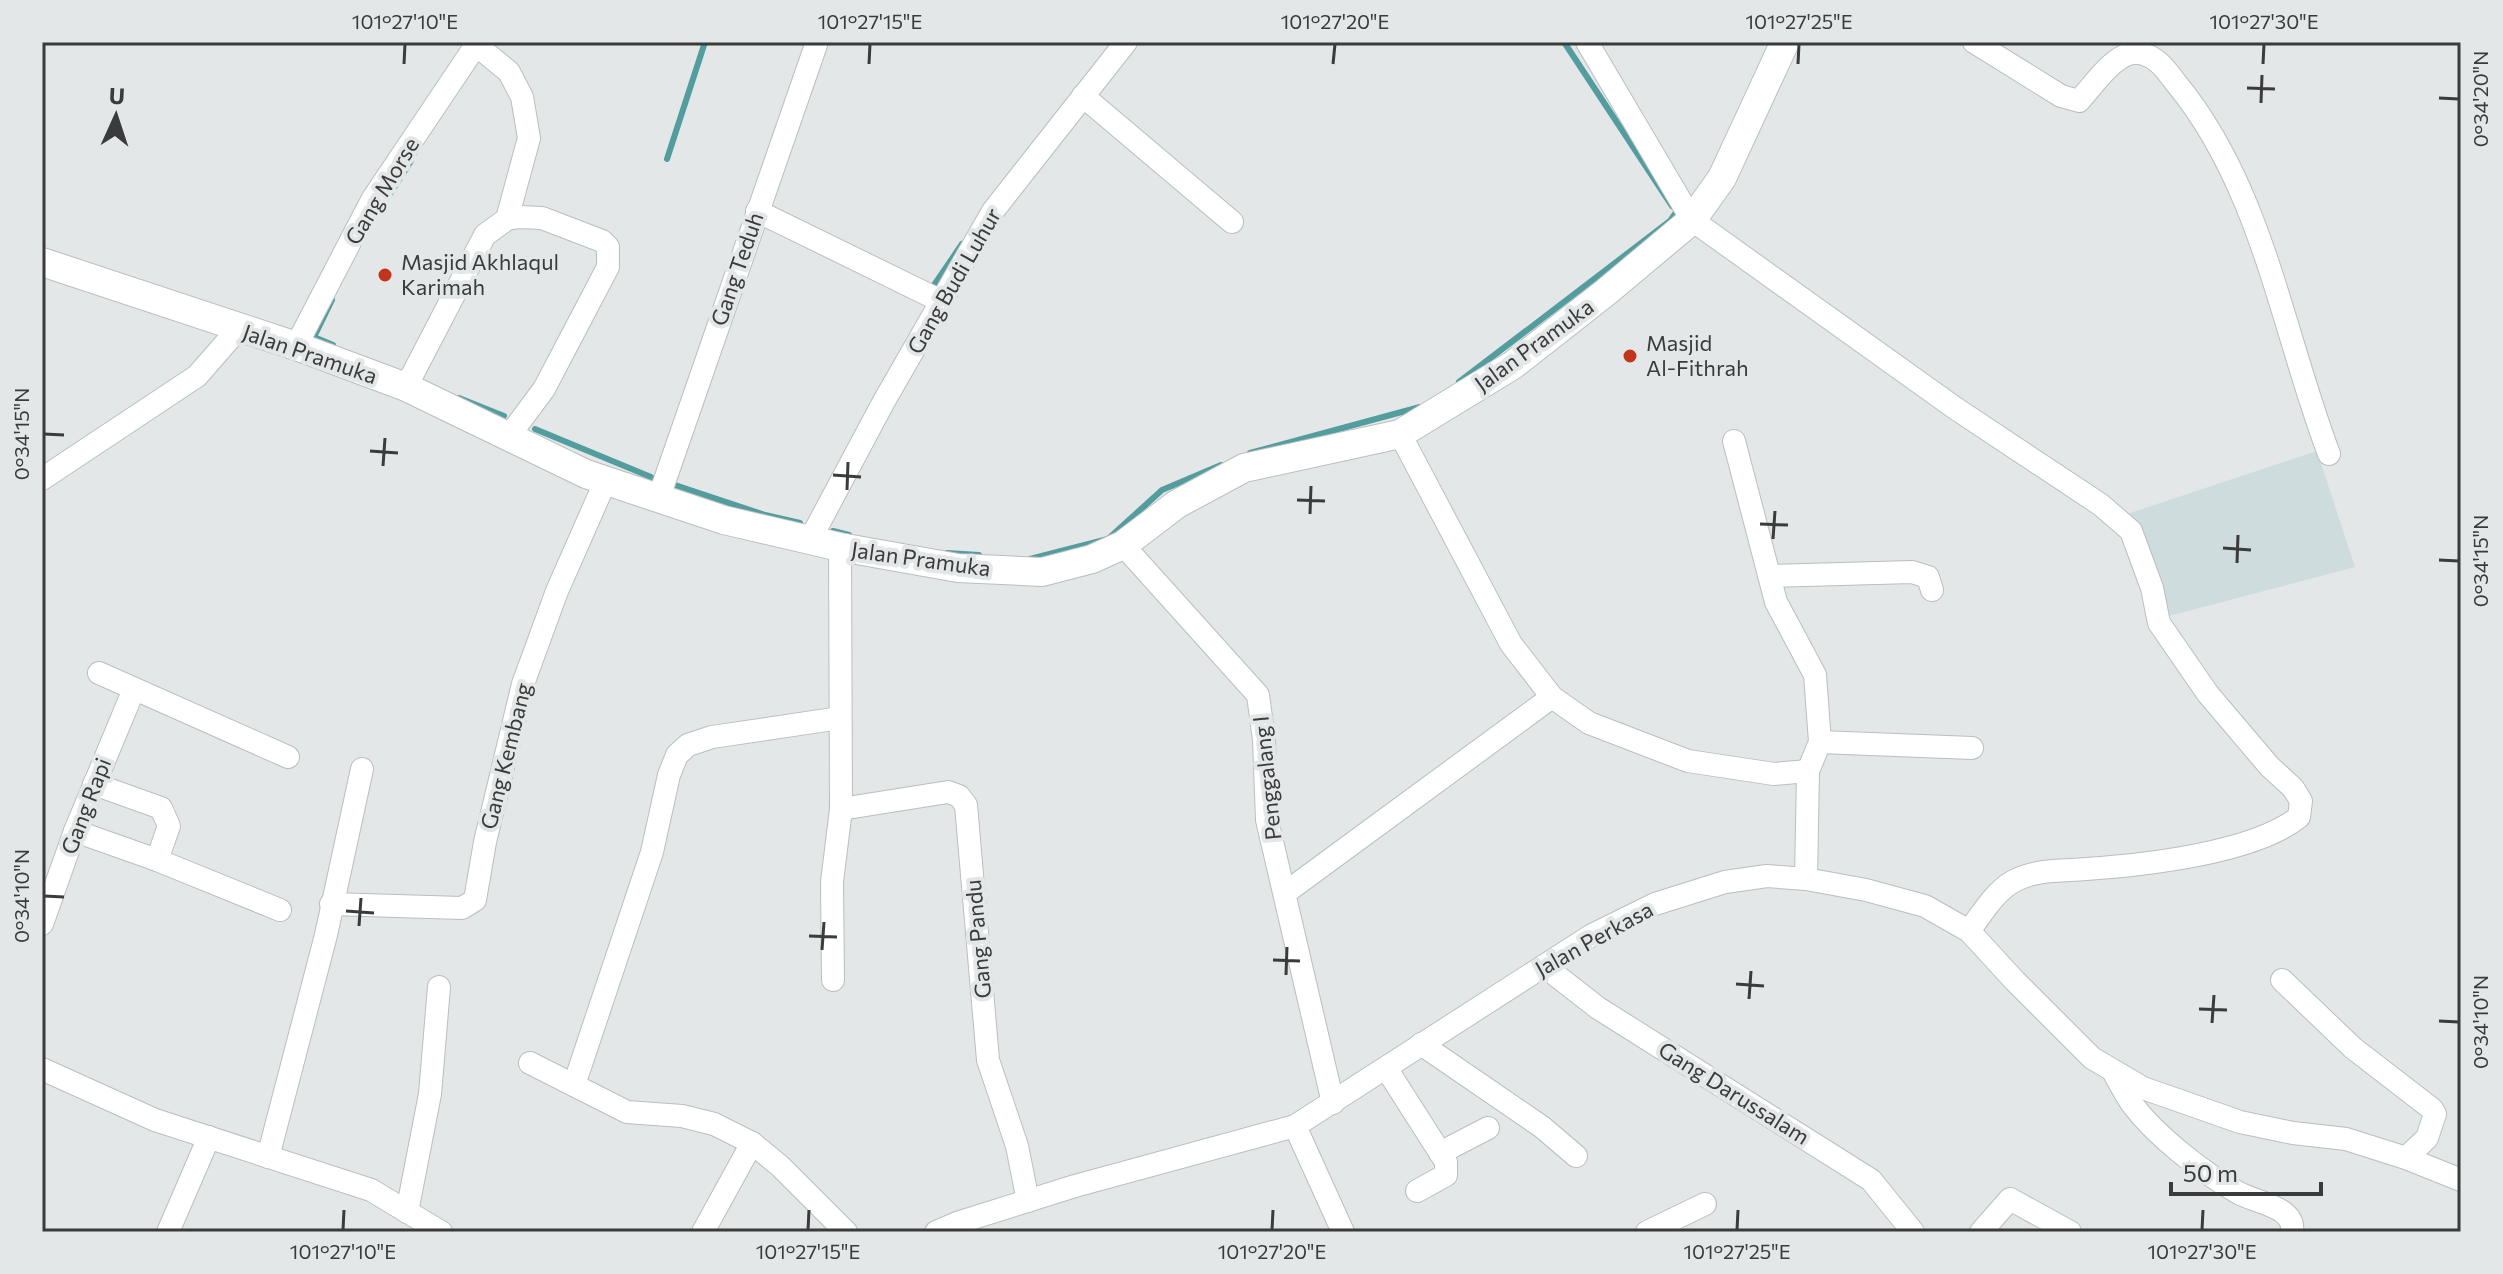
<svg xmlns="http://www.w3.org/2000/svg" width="2503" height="1274" viewBox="0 0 2503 1274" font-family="Commissioner,sans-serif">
<rect width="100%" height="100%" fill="#e3e7e7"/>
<!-- built -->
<path fill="#cfdcdd" d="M2317,451L2355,567L2169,616L2127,514Z"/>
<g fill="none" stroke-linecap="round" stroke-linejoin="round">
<!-- stream -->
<g stroke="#539d9f" stroke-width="6">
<path d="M1564,42L1672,206"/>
<path d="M667,159L705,42"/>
<path d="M376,216L411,161"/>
<path d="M930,291L962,244"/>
<path d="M332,300L314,337L333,345"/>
<path d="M1459,382L1670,221L1677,211"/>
<path d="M459,398L504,416"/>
<path d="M535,429L651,477"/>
<path d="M1250,453L1420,407"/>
<path d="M672,484L765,515L800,523"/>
<path d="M833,531L849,535"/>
<path d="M947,553L979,555"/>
<path d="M1030,559L1108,539L1162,490L1221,465"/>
</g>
<!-- minor casing -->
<g stroke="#bbbebe" stroke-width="24">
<g id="minor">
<path d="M1587,42L1692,220L1955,408L2101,505L2131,531L2152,588L2159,623L2208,694L2270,767L2293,788L2301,801L2299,817C2254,853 2145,865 2086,869C2062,871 2036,869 2014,881C1995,891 1982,914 1969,931"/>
<path d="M1974,42L2061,96L2079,101C2094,85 2116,50 2139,53C2157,56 2166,70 2176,83C2262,187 2282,330 2329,454"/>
<path d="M476,45L509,72L522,97L529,138L507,219"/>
<path d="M1083,96L1232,222"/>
<path d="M757,211L941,301"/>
<path d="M296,346L372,200L478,42"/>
<path d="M406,387L485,235L507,219L520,217L542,218L602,241L608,247V267L544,389L509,436"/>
<path d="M1400,434L1511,644L1552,697L1589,723L1688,761L1774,774L1808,771"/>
<path d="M1734,441L1776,602L1815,675L1820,742L1808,771L1806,879"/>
<path d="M42,479L197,376L239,328"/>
<path d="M659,497L817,42"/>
<path d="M811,538L883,403L993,211L1126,42"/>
<path d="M1123,545L1258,695L1264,740L1267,820L1333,1103"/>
<path d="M1769,576L1912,572L1928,577L1932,590"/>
<path d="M99,673L288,757"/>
<path d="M1820,742L1972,748"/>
<path d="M94,784L161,808L169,826L157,860"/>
<path d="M841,809L948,792L959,796L966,805L988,1060L1017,1146L1028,1201"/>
<path d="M75,831L157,860L280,910"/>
<path d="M1285,893L1552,697"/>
<path d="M331,904L462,908L475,900L485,842L523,684L557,591L606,480"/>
<path d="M42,924L75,831L134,689"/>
<path d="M1544,966L1598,1008L1871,1180L1913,1232"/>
<path d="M833,980L832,882L841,809L840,547"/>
<path d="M2282,980L2353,1048L2432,1109L2435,1114L2427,1138L2406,1158"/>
<path d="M1421,1044L1542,1127L1576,1156"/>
<path d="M530,1063L627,1112L682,1116L714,1124L752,1143L780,1166L846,1232"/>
<path d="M1386,1068L1446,1162V1175L1417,1191"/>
<path d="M42,1069L155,1120L371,1190L441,1232"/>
<path d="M2113,1071C2119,1082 2125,1094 2132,1104C2156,1136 2202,1172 2237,1192C2255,1203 2296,1206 2292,1232"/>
<path d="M574,1085L652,852L669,775L677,755L688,745L712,737L840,718"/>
<path d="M1295,1126L1343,1232"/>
<path d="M1440,1153L1488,1128"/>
<path d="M268,1157L326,935L362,769"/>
<path d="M407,1212L430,1094L439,987"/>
<path d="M168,1232L209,1137"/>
<path d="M703,1232L752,1143"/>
<path d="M936,1232L957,1223L1075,1186L1295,1126L1592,935L1655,904L1725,882L1767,876L1806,879L1866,890L1925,906L1969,931L2015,981L2092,1058L2143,1088L2240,1122L2293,1133L2346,1139L2406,1158L2461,1180"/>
<path d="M1647,1232L1705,1204"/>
<path d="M1981,1232L2010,1199L2070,1232"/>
</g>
</g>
<!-- major casing -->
<g stroke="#bbbebe" stroke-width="30">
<path id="major" d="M42,262L296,346L406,387L586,474L724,520L840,547L958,568L1042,572L1092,559L1123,545L1177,504L1244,468L1400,434L1513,365L1606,292L1692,220L1722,178L1785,42"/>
</g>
<!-- minor -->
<use href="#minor" stroke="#fff" stroke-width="22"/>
<!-- major -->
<use href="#major" stroke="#fff" stroke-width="28"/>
</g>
<!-- ticks -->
<path fill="none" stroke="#3a3b3b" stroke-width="3" d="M404,64L405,44M869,64L870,44M1333,64L1335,44M1798,64L1799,44M2263,64L2264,44M2247,88L2275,89M2439,98L2459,99M2261,103L2262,75M44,434L64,435M370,451L398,453M383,466L385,438M833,475L861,477M847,490L848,462M1297,500L1325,501M1310,514L1311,486M1760,524L1788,525M1773,539L1775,511M2223,548L2251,550M2439,560L2459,561M2237,563L2238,535M44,896L64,897M346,911L374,913M359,926L361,898M809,936L837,937M822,950L824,922M1273,960L1300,961M1286,975L1287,947M1736,984L1764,986M1749,999L1751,971M2199,1009L2227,1010M2439,1021L2459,1022M2212,1023L2214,995M343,1230L344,1210M808,1230L809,1210M1272,1230L1273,1210M1737,1230L1738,1210M2202,1230L2203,1210"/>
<!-- markers -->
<g fill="#c0351c" stroke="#e3e7e7" stroke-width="3">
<circle cx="385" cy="275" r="8"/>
<circle cx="1630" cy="356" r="8"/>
</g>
<g text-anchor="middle" stroke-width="8" stroke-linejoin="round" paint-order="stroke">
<!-- street labels -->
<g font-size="22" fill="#3a3b3b" stroke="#e3e7e7">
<text transform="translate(382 191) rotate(-59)" y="8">Gang Morse</text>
<text transform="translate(737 269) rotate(-71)" y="8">Gang Teduh</text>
<text transform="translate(954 281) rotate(-60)" y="8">Gang Budi Luhur</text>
<text transform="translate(1534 345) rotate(-36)" y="8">Jalan Pramuka</text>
<text transform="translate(310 354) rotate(19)" y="8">Jalan Pramuka</text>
<text transform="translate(921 559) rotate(8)" y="8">Jalan Pramuka</text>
<text transform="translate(506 756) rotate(-76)" y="8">Gang Kembang</text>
<text transform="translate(1267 778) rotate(-96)" y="8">Penggalang I</text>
<text transform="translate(86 806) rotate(-69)" y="8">Gang Rapi</text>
<text transform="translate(978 939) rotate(-95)" y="8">Gang Pandu</text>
<text transform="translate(1594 939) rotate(-29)" y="8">Jalan Perkasa</text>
<text transform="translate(1734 1093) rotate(32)" y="8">Gang Darussalam</text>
</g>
<!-- poi labels -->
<g font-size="22" fill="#3a3b3b" stroke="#e3e7e7" text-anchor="start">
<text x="401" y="270">Masjid Akhlaqul<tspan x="401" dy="25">Karimah</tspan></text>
<text x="1646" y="351">Masjid<tspan x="1646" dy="25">Al-Fithrah</tspan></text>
</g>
</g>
<!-- border -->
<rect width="2503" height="1274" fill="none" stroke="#e3e7e7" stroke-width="88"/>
<!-- north arrow -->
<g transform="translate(116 116) rotate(3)" stroke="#e3e7e7" stroke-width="6" paint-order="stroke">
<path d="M0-6L14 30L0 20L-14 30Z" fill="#3a3b3b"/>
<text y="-12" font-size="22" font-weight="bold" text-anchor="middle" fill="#3a3b3b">U</text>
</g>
<!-- scale -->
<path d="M2171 1182v12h150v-12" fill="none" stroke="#3a3b3b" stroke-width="4"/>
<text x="2183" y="1182" font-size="24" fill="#3a3b3b" stroke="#e3e7e7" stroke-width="6" paint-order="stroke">50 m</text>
<rect x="44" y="44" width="2415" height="1186" fill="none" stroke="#3a3b3b" stroke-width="3"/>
<g font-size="20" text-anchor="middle" fill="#3a3b3b">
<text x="405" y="29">101°27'10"E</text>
<text x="870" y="29">101°27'15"E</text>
<text x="1335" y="29">101°27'20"E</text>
<text x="1799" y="29">101°27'25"E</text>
<text x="2264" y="29">101°27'30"E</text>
<text transform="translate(2481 99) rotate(-90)" y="7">0°34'20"N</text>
<text transform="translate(22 434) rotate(-90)" y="7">0°34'15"N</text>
<text transform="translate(2481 561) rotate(-90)" y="7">0°34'15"N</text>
<text transform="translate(22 896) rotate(-90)" y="7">0°34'10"N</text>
<text transform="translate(2481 1022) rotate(-90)" y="7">0°34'10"N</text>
<text x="343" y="1259">101°27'10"E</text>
<text x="808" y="1259">101°27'15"E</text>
<text x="1272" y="1259">101°27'20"E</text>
<text x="1737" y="1259">101°27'25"E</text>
<text x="2202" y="1259">101°27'30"E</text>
</g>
</svg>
